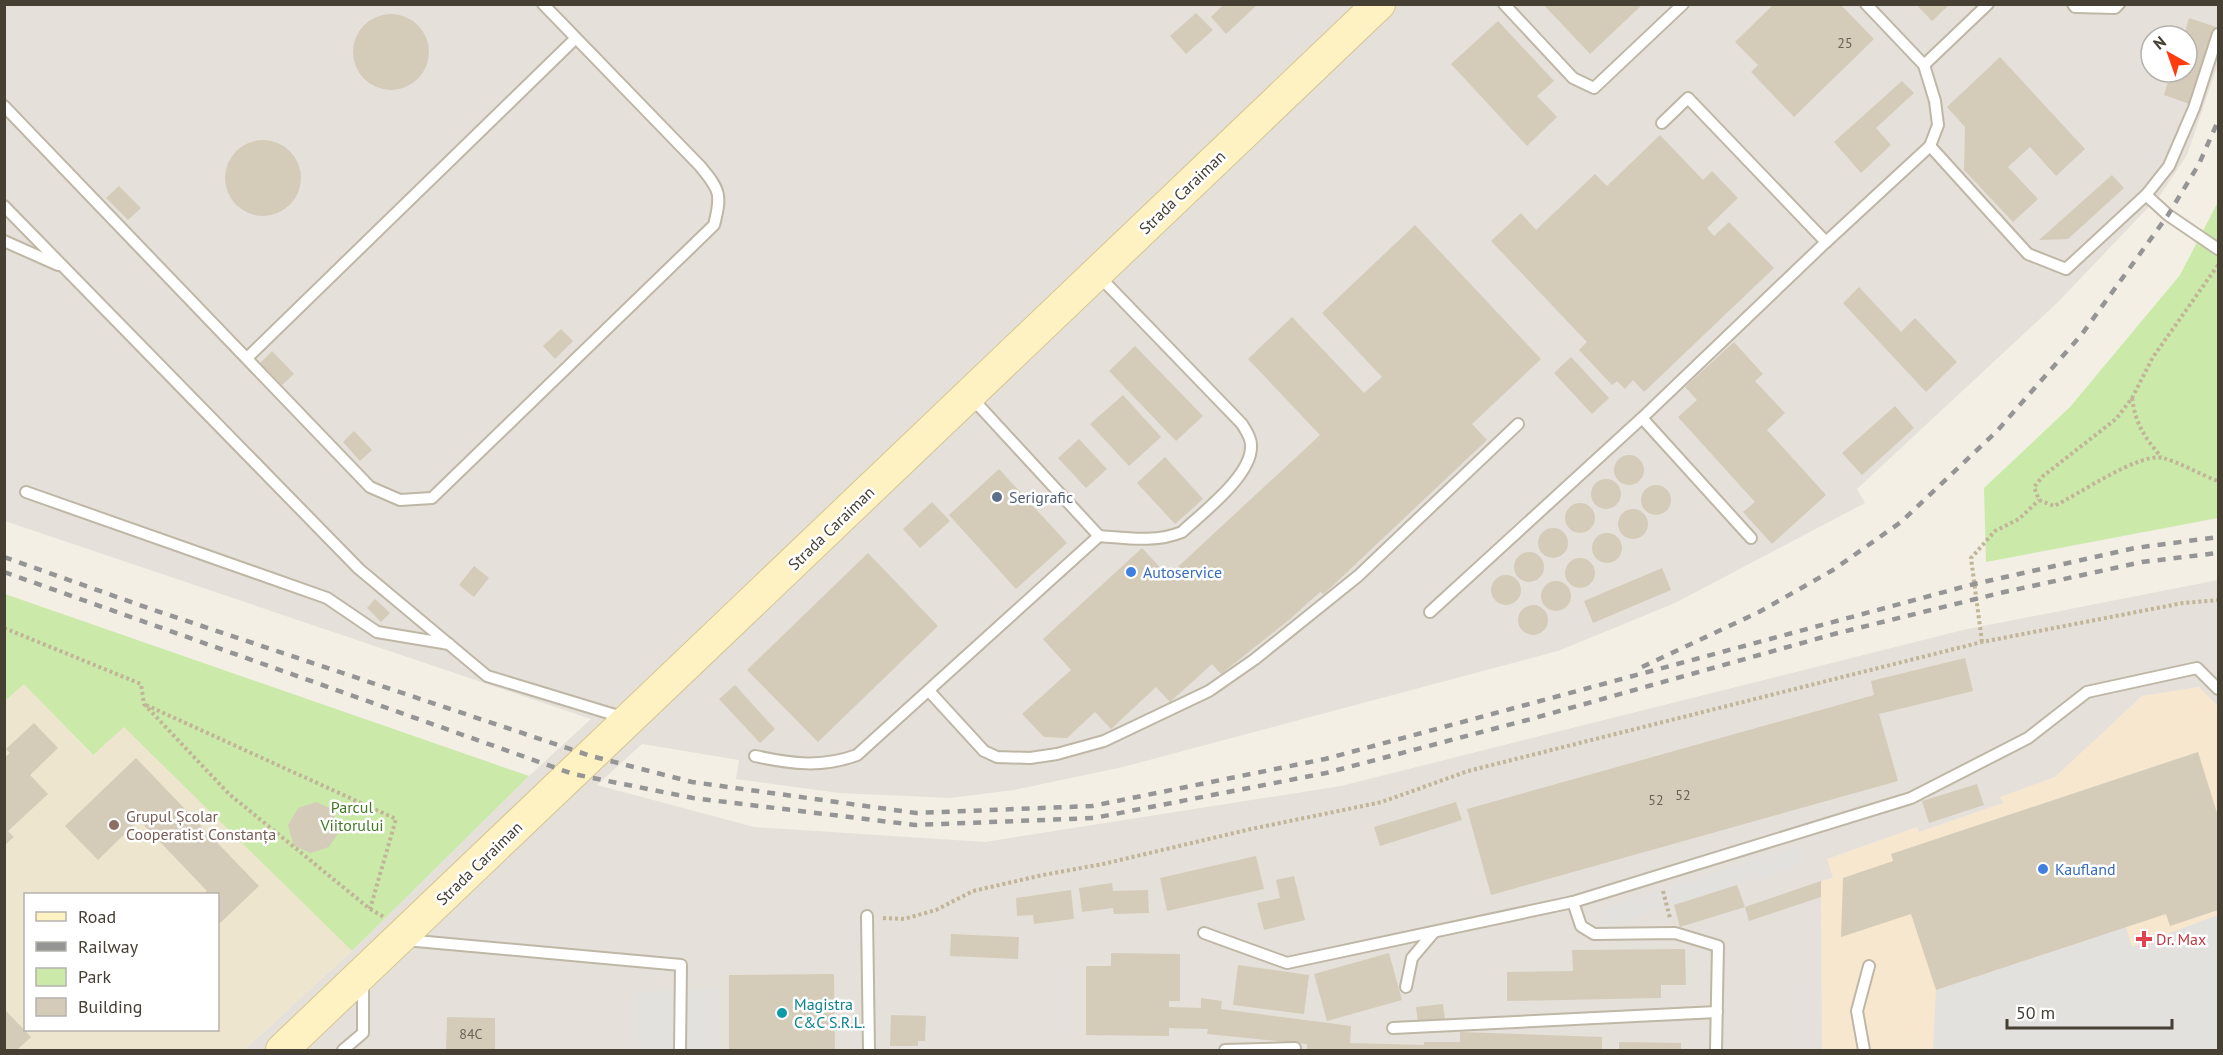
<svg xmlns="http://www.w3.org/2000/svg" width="2223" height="1055" viewBox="0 0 2223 1055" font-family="'PT Sans',sans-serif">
<rect width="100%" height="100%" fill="#f3efe4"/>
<!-- commercial -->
<path fill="#f7e7ce" d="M2199,687L2218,706V1050H1822L1821,881L1832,878L1827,859L1917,827L1919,832L2002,803L2000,797L2055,777L2142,696Z"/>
<!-- industrial -->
<path fill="#e5e0d9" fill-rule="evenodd" d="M5,5H2218V64L2187,155L2161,194L2058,302L1857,489L1865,503L1675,603L1558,651L1123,767L1014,790L950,798L839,793L736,779L739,760L642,744L597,785L754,827L985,842L1341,786L1963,630L2218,580V706L2199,687L2142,696L2055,777L2000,797L2003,803L1919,832L1917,827L1827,859L1833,878L1821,881L1822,1050H244L352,951L529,776L591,719L5,521ZM2151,36H2187V72H2151Z"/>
<!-- education -->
<path fill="#ede5cd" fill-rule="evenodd" d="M24,683L92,755L124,726L352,951L244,1050H5V701ZM26,894H218V1030H26Z"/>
<!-- green -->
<g fill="#cbeaaa">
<path d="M2218,202V518L1986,562L1984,488L2070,407L2180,275Z"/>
<path d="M5,594L529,776L352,951L124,727L93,755L24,684L5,701Z"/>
</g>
<!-- parking -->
<g fill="#e3e1dd">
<path d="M1796,847L1802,864L1607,926L1601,909Z"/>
<path d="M2218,915V1050H1933L1936,990L2126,927L2132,947Z"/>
<path d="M718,990L719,1050H638L637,991Z"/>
</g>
<!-- building -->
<g fill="#d5cbb9">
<path d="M1224,4H1258L1226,34L1211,17Z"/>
<path d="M1543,4H1643L1590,54Z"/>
<path d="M1774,4H1840L1874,39L1794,117L1751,72L1758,65L1735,42Z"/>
<path d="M1916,4H1950L1932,21Z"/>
<path d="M1196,13L1213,30L1186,54L1170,36Z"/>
<circle cx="391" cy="52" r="38"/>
<path d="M2189,18L2216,27L2190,104L2164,95L2171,72H2187V36H2184Z"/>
<path d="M1498,21L1554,81L1537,96L1557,117L1527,146L1451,64Z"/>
<path d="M2000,57L2085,149L2056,176L2030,147L2008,167L2038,199L2013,222L1964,170L1965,127L1947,107Z"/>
<path d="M1902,81L1914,93L1876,128L1891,145L1861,173L1834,142Z"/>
<path d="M1660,135L1703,180L1712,171L1738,198L1707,228L1714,236L1729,222L1774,268L1644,392L1633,380L1625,389L1617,381L1612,385L1579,350L1587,342L1491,241L1521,213L1536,230L1595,174L1607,186Z"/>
<circle cx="263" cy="178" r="38"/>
<path d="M2112,175L2124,188L2068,239L2039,240Z"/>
<path d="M119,186L141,208L128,220L106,198Z"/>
<path d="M1415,225L1541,359L1472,424L1487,440L1324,594L1320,592L1289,620L1221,674L1212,664L1170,702L1156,687L1111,729L1095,712L1067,738L1044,737L1022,714L1071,670L1043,639L1142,548L1168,576L1320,435L1248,359L1292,317L1364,393L1382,377L1322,313Z"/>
<path d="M1859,287L1901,332L1915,318L1957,362L1926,392L1843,303Z"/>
<path d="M561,329L573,341L555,359L543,346Z"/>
<path d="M1734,342L1763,374L1755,381L1785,413L1767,430L1826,495L1772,544L1743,512L1755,502L1678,417L1697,400L1685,387Z"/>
<path d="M1135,346L1203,416L1176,441L1109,371Z"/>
<path d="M272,351L294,374L282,385L260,363Z"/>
<path d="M1571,357L1609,398L1592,414L1554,373Z"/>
<path d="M1123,395L1161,437L1129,466L1090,424Z"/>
<path d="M1895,406L1914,428L1862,475L1842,453Z"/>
<path d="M354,431L372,450L360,461L343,442Z"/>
<path d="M1079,439L1107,469L1086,488L1058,458Z"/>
<circle cx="1629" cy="470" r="15"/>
<path d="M1165,457L1203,499L1175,524L1137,483Z"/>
<path d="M999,469L1067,543L1016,589L949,515Z"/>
<circle cx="1606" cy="494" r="15"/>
<circle cx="1656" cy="500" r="15"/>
<path d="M932,502L950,521L920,548L903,529Z"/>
<circle cx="1580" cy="518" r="15"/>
<circle cx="1633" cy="524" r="15"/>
<circle cx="1553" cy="543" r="15"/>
<circle cx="1607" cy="548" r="15"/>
<circle cx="1529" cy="567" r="15"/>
<path d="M868,553L938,626L818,742L747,670Z"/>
<circle cx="1580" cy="573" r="15"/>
<path d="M474,566L489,578L474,597L459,585Z"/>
<path d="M1662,568L1671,590L1593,623L1584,601Z"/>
<circle cx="1506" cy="590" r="15"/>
<circle cx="1556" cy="596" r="15"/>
<path d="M375,599L390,613L381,622L367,608Z"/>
<circle cx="1533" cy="620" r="15"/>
<path d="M1965,658L1973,691L1879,714L1898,781L1491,895L1467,809L1874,695L1871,681Z"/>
<path d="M735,685L775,729L760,743L719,699Z"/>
<path d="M34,723L58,748L30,775L48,794L8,831L14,837L4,846V758L10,753L6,749Z"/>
<path d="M2198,752L2218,816V910L2170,926L2166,914L1936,990L1911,914L1841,937L1843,878L1893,861L1891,854Z"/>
<path d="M136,758L259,886L218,925V894H203L207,891L139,820L98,860L65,826Z"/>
<path d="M1977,784L1984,805L1929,823L1922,801Z"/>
<path d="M316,802L332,809L339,832L329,847L311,853L294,846L288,825L298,808Z"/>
<path d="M1456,802L1462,820L1380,846L1374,827Z"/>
<path d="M1256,856L1264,889L1167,911L1160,878Z"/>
<path d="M1294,876L1305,920L1264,930L1257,903L1280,898L1276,880Z"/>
<path d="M1821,881V897L1749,921L1745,907L1680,927L1674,905L1737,885L1745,907Z"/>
<path d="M1112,883L1113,891L1148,890L1149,913L1114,914L1113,908L1082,912L1079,888Z"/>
<path d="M1071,890L1074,919L1034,924L1033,915L1017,916L1016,898Z"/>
<path d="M951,934L1019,937L1018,959L950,956Z"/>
<path d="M1685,949L1686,985H1661V998L1507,1001V972L1573,971L1572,950Z"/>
<path d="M1111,953L1180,954V1001H1169V1007L1201,1008V998L1222,1001L1221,1009L1351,1026L1350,1043L1424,1045V1042H1460V1032L1602,1037V1050H1307V1044L1207,1034L1208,1029L1169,1028V1036L1086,1035V966H1111Z"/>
<path d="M1389,953L1402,1000L1327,1021L1314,974Z"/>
<path d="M1238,965L1309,975L1304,1014L1233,1005Z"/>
<path d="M834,974L835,1050H729V975Z"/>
<path d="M1443,1004L1445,1019L1418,1022L1416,1007Z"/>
<path d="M4,1009L31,1037L17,1050H4Z"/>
<path d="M891,1015L926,1016L925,1041H918V1046H890Z"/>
<path d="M447,1017L495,1018V1050H446Z"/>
<path d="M1619,1042L1681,1043V1050H1619Z"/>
</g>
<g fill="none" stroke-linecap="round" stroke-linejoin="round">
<!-- lane casing -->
<g stroke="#bfb7a6" stroke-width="14">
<g id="lane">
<path d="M1504,4L1573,78L1594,88L1683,4"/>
<path d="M1866,4L1924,65L1935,101L1938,125L1930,146L2028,254L2066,269L2146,195L2168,215L2218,249"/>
<path d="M2073,4L2075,7L2115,8L2119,4"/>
<path d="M1924,65L1988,4"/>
<path d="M4,106L370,487L400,500L432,498L714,225C722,194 720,190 700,166L543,4"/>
<path d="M2146,195L2169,166L2194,108L2218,34"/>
<path d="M4,206L359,569L487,676L625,718"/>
<path d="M4,241L58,265"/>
<path d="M1826,242L1930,146"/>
<path d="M1098,275L1242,424C1246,431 1251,437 1251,445C1253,475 1202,513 1182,532C1156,543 1126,538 1099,536"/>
<path d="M247,358L575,39"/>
<path d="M1642,418L1826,242L1688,98L1662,123"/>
<path d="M26,492L327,598L377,632L449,644"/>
<path d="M1430,612L1642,418L1751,538"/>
<path d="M929,691L984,751L997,757L1030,758L1057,754L1104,741L1209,691L1255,659L1358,576L1518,424"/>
<path d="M755,756C791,764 822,768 857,755L1099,536L970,396"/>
<path d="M867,916L869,1050"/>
<path d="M1204,933L1287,963L1573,902"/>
<path d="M405,940L681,965L680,1050"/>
<path d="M1406,987L1412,958L1434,932"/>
<path d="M1393,1028L1717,1012"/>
<path d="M343,1050L363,1033V982"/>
<path d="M1225,1050L1295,1048"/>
<path d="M1716,1050L1718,946L1675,933L1594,934L1581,926L1573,902L1911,798L2028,738L2087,692L2197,668L2218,689"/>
<path d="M1864,1050L1857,1011L1869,966"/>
</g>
</g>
<!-- secondary casing -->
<g stroke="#d5c591" stroke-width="34">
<path id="secondary" d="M282,1050L1379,4"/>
</g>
<!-- path -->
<g stroke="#c1b497" stroke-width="4" stroke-dasharray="3 3" stroke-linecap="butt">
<path d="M2218,265L2153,357L2132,398L2116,419L2043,476L2034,487L2039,500L2054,506C2078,495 2139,452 2163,458C2179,462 2201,475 2218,481"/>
<path d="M2132,398C2136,425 2144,436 2161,457"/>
<path d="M4,628L141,684L144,704L229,794L370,909L384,917"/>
<path d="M1982,642L1971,558L1995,531L2019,519L2039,500"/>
<path d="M146,705L396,819L370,909"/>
<path d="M1663,891L1670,918"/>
<path d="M883,918L904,919L936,910L973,891L1043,875L1103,864L1251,829L1382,802L1468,771L1982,642L2183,603L2218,600"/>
</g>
<!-- lane -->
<use href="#lane" stroke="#fff" stroke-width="10"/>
<!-- secondary -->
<use href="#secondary" stroke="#fff2c2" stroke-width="32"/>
<!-- rail -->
<g stroke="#959595" stroke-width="4.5" stroke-dasharray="8 8" stroke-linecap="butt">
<path d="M4,557L148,608L591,756L692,782L916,813L1092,806L1325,759L1974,584L2135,548L2218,537"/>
<path d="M4,572L573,774L693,798L915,825L1094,818L1326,773L1531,719L1834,634L2000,593L2142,562L2218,553"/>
<path d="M1642,667L1759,612L1833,570L1901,522L1997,431L2082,334L2168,215L2199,164L2218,121"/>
</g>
</g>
<!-- markers -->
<circle fill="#5c6f8a" stroke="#fff" stroke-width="2" cx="997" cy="497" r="6"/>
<g fill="#3f7fe0" stroke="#fff" stroke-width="2">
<circle cx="1131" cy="572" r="6"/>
<circle cx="2043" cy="869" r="6"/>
</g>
<circle fill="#8d6e63" stroke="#fff" stroke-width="2" cx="114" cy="825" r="6"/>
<path fill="#e0444e" stroke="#fff" stroke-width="2" d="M2141 930h6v6h6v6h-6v6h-6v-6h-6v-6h6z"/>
<circle fill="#0f9aa8" stroke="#fff" stroke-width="2" cx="782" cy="1013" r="6"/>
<g text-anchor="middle" stroke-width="5" stroke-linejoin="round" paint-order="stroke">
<!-- number labels -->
<g font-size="14" fill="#696255">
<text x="1845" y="48">25</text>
<text x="1683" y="800">52</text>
<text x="1656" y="805">52</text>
<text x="471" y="1039">84C</text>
</g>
<!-- street labels -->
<g font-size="16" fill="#453f34" stroke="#fff">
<text transform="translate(1182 192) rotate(-44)" y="6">Strada Caraiman</text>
<text transform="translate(831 528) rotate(-44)" y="6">Strada Caraiman</text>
<text transform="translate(479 863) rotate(-44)" y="6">Strada Caraiman</text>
</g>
<!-- service labels -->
<g font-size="16" fill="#4e5e75" stroke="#fff" text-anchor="start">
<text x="1009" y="503">Serigrafic</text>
</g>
<!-- shop labels -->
<g font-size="16" fill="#366cbe" stroke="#fff" text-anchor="start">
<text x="1143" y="578">Autoservice</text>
<text x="2055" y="875">Kaufland</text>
</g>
<!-- park labels -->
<g font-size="16" fill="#427a24" stroke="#fff">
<text x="352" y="813">Parcul<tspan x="352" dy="18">Viitorului</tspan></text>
</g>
<!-- education labels -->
<g font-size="16" fill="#785e54" stroke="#fff" text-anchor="start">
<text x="126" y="822">Grupul Școlar<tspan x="126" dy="18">Cooperatist Constanța</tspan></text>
</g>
<!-- health labels -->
<g font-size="16" fill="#be3a42" stroke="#fff" text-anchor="start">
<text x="2156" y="945">Dr. Max</text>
</g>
<!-- culture labels -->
<g font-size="16" fill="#0d838f" stroke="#fff" text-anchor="start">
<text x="794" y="1010">Magistra<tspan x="794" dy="18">C&amp;C S.R.L.</tspan></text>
</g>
</g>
<!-- border -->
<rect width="2223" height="1055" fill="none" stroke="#453f34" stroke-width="12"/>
<!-- legend -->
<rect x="24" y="893" width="195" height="138" fill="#ffffff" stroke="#b5b2ae" stroke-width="1.5"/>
<rect x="36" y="912" width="30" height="9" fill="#fff2c2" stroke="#b5b2ae" stroke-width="1.5"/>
<text x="78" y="923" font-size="18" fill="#453f34">Road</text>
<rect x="36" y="942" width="30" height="9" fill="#959595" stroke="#b5b2ae" stroke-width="1.5"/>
<text x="78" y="953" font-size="18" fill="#453f34">Railway</text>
<rect x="36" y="968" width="30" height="18" fill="#cbeaaa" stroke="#b5b2ae" stroke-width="1.5"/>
<text x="78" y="983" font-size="18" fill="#453f34">Park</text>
<rect x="36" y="998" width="30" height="18" fill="#d5cbb9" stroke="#b5b2ae" stroke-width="1.5"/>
<text x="78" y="1013" font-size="18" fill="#453f34">Building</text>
<!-- north arrow -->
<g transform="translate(2169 54) rotate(320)"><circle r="28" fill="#ffffff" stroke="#b5b2ae" stroke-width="1.5"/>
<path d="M0-4.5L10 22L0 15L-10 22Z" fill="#ff3b0f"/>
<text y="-9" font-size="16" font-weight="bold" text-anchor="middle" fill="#453f34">N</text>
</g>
<!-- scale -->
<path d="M2007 1019v9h165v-9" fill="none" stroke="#453f34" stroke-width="3"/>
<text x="2016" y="1019" font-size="18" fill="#453f34" stroke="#ffffff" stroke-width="4.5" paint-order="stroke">50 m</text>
</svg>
